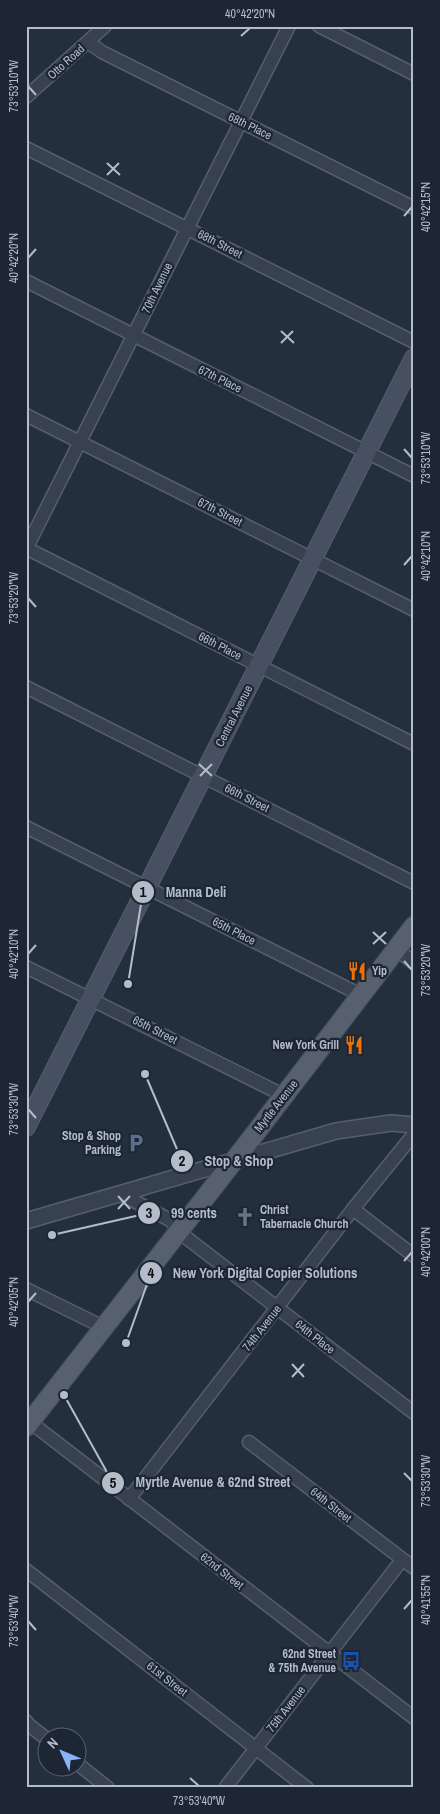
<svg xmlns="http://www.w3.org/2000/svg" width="440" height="1814" viewBox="0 0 440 1814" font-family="'Archivo Narrow',sans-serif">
<rect width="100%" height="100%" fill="#242f3e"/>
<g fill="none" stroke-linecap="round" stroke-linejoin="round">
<!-- minor casing -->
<g stroke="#565f6c" stroke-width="15">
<g id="minor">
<path d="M319,26L414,74"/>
<path d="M88,42L102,52L414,208"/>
<path d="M26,97L105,26"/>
<path d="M26,148L414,342"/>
<path d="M26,281L414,476"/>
<path d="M26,415L414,610"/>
<path d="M26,548L414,744"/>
<path d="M26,549L289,26"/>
<path d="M26,687L414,883"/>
<path d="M26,827L361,995"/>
<path d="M396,949L414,963"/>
<path d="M26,967L283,1095"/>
<path d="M119,1193L170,1220L188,1239L414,1413"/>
<path d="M353,1209L414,1256"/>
<path d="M26,1289L103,1327"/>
<path d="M30,1422L414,1718"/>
<path d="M249,1442L414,1568"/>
<path d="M129,1499L353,1209L414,1134"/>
<path d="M26,1570L307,1788"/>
<path d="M26,1721L29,1725L48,1740"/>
<path d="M78,1764L108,1788"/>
<path d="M225,1788L402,1560"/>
</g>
</g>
<!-- tertiary casing -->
<g stroke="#565f6c" stroke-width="18">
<path id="tertiary" d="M26,1221L336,1131L391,1123L414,1125"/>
</g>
<!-- secondary casing -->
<g stroke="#565f6c" stroke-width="20">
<path id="secondary" d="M26,1127L414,358"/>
</g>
<!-- primary casing -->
<g stroke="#414a57" stroke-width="21">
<path id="primary" d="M26,1427L247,1144L414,926"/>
</g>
<!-- minor -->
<use href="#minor" stroke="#38414e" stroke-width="12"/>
<!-- tertiary -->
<use href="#tertiary" stroke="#38414e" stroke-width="15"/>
<!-- secondary -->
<use href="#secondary" stroke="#465061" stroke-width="18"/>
<!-- primary -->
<use href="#primary" stroke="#56606e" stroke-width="19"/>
</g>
<!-- ticks -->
<path fill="none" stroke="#b4bcc9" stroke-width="2" d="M241,36L250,28M28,86L36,95M107,163L120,175M107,175L119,163M404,216L412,207M28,258L36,249M281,331L294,343M281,343L293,331M404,449L412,458M404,565L412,556M28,598L36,607M199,764L212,776M200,776L212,764M373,932L386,944M373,944L386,932M28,954L36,945M404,961L412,970M28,1109L36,1118M118,1196L130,1209M118,1209L130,1196M404,1261L412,1252M28,1302L36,1293M292,1364L304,1377M292,1377L304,1364M404,1473L412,1481M404,1609L412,1600M28,1621L36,1630M190,1778L199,1786"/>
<!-- icons -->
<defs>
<g id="restaurant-bare" transform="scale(1.5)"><path d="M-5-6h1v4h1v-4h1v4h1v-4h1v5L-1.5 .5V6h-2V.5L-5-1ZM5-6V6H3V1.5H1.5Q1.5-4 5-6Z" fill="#e8710a" stroke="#1d2633" stroke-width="2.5" paint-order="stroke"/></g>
<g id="parking-bare" transform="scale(1.5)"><path d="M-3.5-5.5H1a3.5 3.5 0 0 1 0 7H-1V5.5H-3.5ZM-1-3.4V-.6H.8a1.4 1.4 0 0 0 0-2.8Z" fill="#5c6f8a" stroke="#1d2633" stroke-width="2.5" paint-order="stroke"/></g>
<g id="church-bare" transform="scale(1.5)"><path d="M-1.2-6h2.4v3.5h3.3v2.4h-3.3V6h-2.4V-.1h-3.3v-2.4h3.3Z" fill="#6b7280" stroke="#1d2633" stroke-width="2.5" paint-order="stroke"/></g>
<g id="bus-bare" transform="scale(1.5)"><path d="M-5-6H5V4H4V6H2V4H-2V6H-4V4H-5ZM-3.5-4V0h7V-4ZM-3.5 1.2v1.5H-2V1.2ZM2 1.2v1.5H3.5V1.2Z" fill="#1a4fb4" stroke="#1d2633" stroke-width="2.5" paint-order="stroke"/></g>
</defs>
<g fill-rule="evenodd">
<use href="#restaurant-bare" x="357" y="971"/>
<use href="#restaurant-bare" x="354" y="1045"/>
<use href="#parking-bare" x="136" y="1143"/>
<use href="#church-bare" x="245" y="1217"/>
<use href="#bus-bare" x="351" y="1661"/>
</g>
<g text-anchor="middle" stroke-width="4.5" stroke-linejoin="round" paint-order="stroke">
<!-- street labels -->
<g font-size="12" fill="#b4bcc9" stroke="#1d2633">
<text transform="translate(66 62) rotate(-42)" y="4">Otto Road</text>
<text transform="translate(250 126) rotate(26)" y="4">68th Place</text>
<text transform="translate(220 244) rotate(27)" y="4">68th Street</text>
<text transform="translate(157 288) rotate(-64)" y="4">70th Avenue</text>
<text transform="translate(220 379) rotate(26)" y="4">67th Place</text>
<text transform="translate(220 512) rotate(27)" y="4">67th Street</text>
<text transform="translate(220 646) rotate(27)" y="4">66th Place</text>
<text transform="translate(234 716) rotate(-63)" y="4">Central Avenue</text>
<text transform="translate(247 798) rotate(27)" y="4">66th Street</text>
<text transform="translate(234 931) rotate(27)" y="4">65th Place</text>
<text transform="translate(155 1030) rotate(27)" y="4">65th Street</text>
<text transform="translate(276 1106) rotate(-52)" y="4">Myrtle Avenue</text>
<text transform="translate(262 1328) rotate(-52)" y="4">74th Avenue</text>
<text transform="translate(315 1337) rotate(38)" y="4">64th Place</text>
<text transform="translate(331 1505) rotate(38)" y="4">64th Street</text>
<text transform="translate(222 1571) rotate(38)" y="4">62nd Street</text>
<text transform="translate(167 1679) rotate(38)" y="4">61st Street</text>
<text transform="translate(286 1709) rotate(-52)" y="4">75th Avenue</text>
</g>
<!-- poi labels -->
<g font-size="12" font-weight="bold" fill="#b4bcc9" stroke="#1d2633" text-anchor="end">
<text x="372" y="975" text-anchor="start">Yip</text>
<text x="339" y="1049">New York Grill</text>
<text x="121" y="1140">Stop &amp; Shop<tspan x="121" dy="14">Parking</tspan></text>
<text x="260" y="1214" text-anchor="start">Christ<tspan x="260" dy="14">Tabernacle Church</tspan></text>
<text x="336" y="1658">62nd Street<tspan x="336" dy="14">&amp; 75th Avenue</tspan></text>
</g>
</g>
<!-- callouts -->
<path fill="none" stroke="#b4bcc9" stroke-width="2" d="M128 984L143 892M145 1074L182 1161M52 1235L149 1213M126 1343L151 1273M64 1395L113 1483"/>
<g fill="#b4bcc9" stroke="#1d2633" stroke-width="2">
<circle cx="128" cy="984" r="5"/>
<circle cx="145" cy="1074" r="5"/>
<circle cx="52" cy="1235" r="5"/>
<circle cx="126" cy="1343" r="5"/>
<circle cx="64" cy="1395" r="5"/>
<circle cx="143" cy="892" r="12"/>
<circle cx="182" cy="1161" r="12"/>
<circle cx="149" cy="1213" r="12"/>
<circle cx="151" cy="1273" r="12"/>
<circle cx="113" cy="1483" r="12"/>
</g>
<g font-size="15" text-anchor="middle" font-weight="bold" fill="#111">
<text x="143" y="897">1</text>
<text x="182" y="1166">2</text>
<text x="149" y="1218">3</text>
<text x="151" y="1278">4</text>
<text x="113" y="1488">5</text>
</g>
<g font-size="14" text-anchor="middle" font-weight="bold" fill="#b4bcc9" stroke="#1d2633" stroke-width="4.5" stroke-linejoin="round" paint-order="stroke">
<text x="196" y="897">Manna Deli</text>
<text x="239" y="1166">Stop &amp; Shop</text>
<text x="194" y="1218">99 cents</text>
<text x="265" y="1278">New York Digital Copier Solutions</text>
<text x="213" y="1487">Myrtle Avenue &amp; 62nd Street</text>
</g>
<!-- border -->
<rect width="440" height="1814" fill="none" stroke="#1d2633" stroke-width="55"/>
<!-- north arrow -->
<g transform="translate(62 1752) rotate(314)"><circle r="24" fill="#1d2633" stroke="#59626f"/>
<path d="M0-4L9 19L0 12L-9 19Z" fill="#8ab4f8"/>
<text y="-8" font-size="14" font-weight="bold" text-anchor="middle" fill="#b4bcc9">N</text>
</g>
<rect x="28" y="28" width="384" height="1758" fill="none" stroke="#b4bcc9" stroke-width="2"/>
<g font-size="12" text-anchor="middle" fill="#b4bcc9">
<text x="250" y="18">40°42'20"N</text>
<text transform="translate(14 86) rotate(-90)" y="4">73°53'10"W</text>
<text transform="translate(426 207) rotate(-90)" y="4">40°42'15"N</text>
<text transform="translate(14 258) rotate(-90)" y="4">40°42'20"N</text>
<text transform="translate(426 458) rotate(-90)" y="4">73°53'10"W</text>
<text transform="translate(426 556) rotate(-90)" y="4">40°42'10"N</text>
<text transform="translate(14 598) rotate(-90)" y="4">73°53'20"W</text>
<text transform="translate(14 954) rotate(-90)" y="4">40°42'10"N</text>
<text transform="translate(426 970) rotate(-90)" y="4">73°53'20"W</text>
<text transform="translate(14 1109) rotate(-90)" y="4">73°53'30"W</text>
<text transform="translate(426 1252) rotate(-90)" y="4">40°42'00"N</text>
<text transform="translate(14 1302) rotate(-90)" y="4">40°42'05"N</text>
<text transform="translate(426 1481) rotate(-90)" y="4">73°53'30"W</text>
<text transform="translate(426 1600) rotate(-90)" y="4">40°41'55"N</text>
<text transform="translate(14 1621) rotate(-90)" y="4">73°53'40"W</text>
<text x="199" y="1805">73°53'40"W</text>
</g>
</svg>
